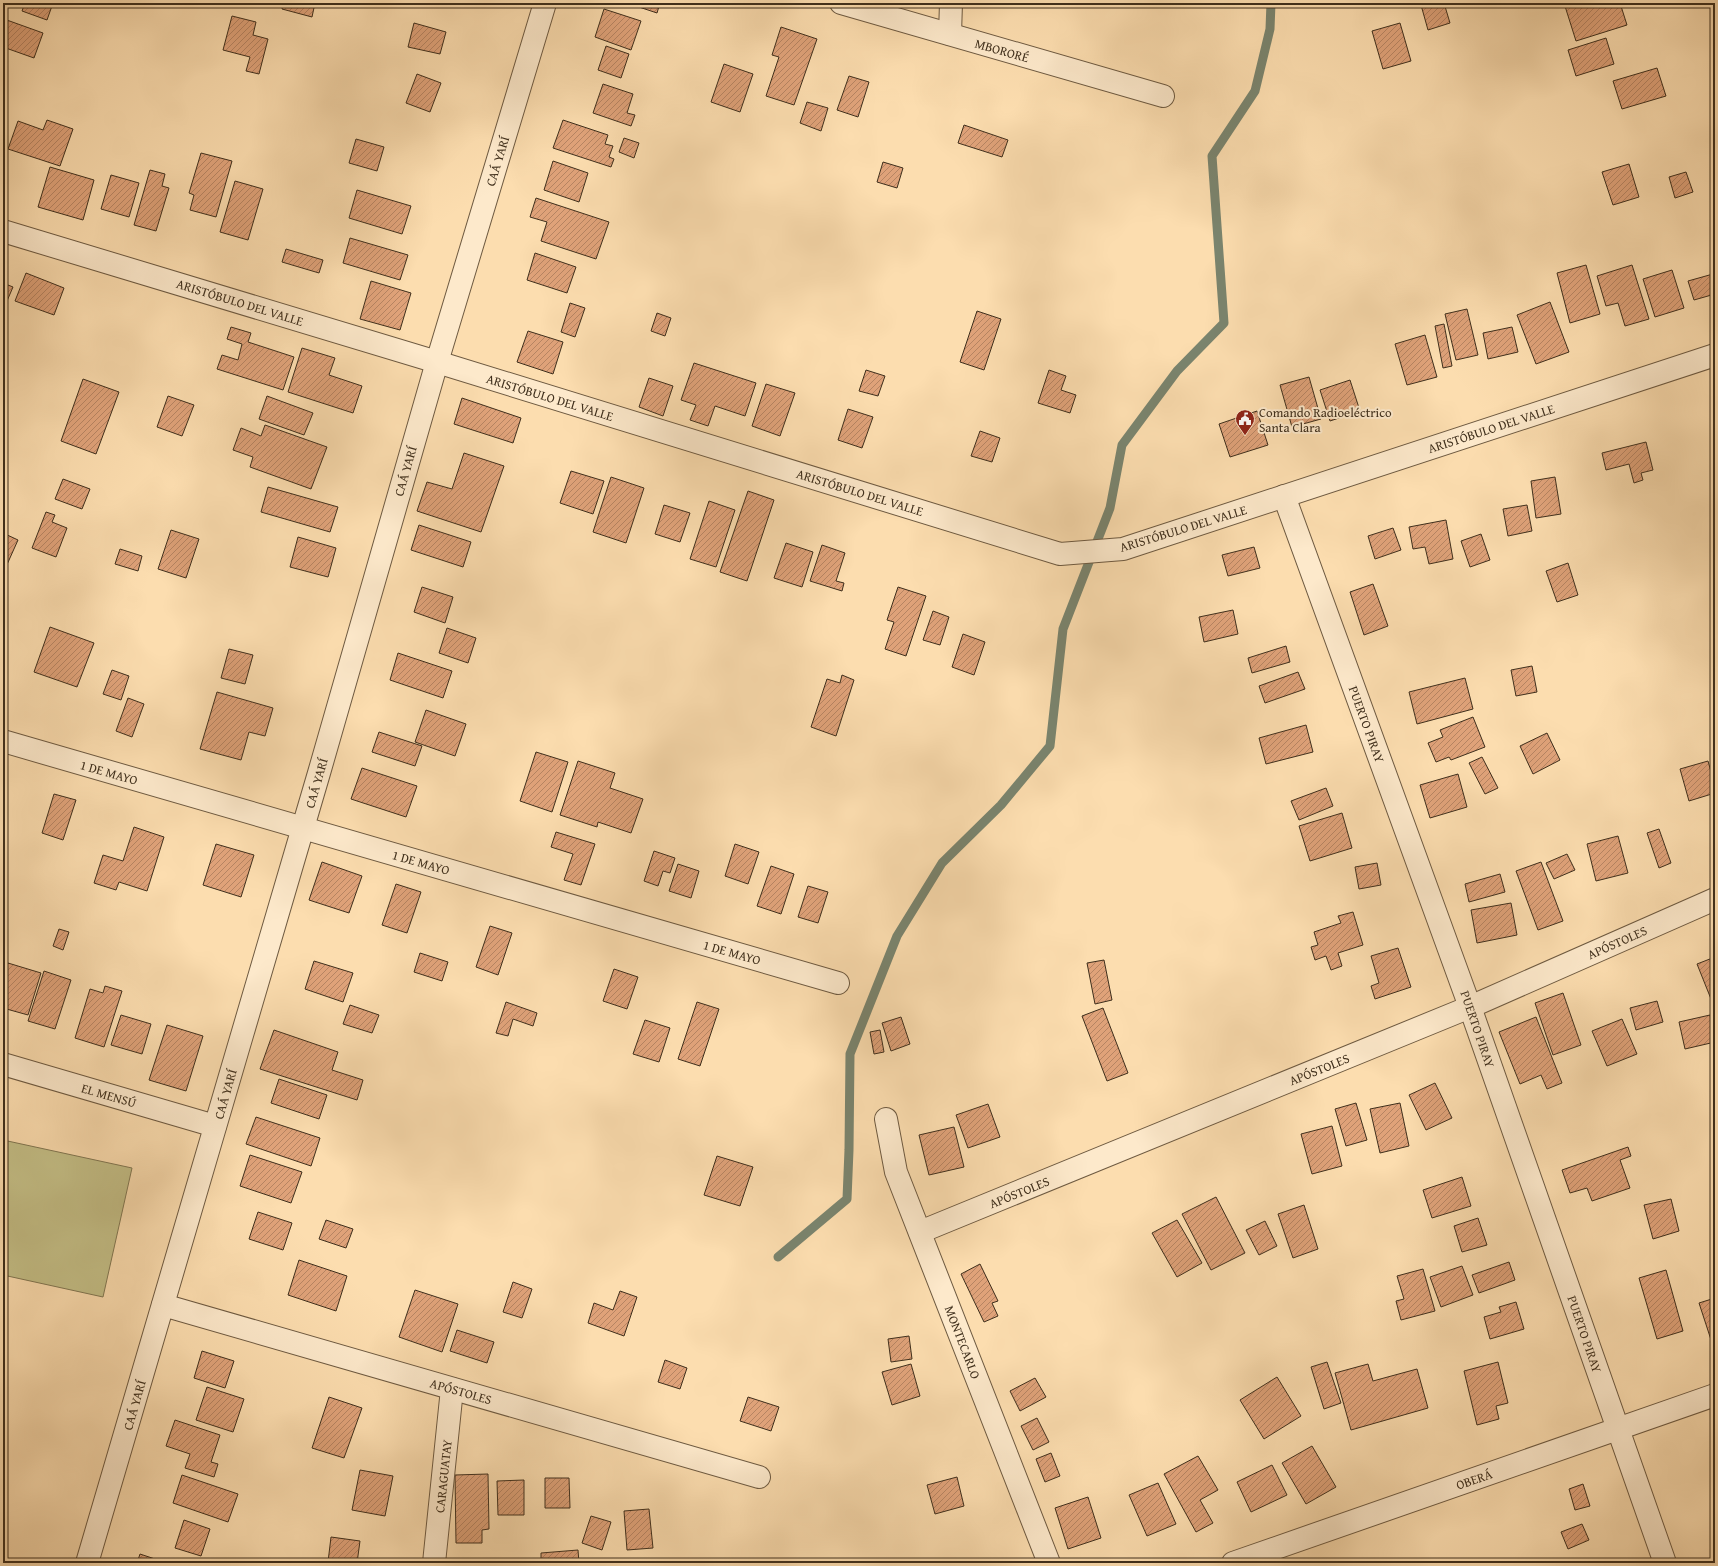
<svg xmlns="http://www.w3.org/2000/svg" width="1718" height="1566" viewBox="0 0 1718 1566" font-family="'Gentium Book Plus',serif">
<defs>
<pattern id="building-hatch" width="6" height="6" patternUnits="userSpaceOnUse"><rect width="6" height="6" fill="#dfa279"/><path d="M-1 1l2-2M0 6l6-6M5 7l2-2" fill="none" stroke="#b68462"/></pattern>
</defs>
<rect width="100%" height="100%" fill="#fcddaf"/>
<filter id="stains"><feTurbulence type="fractalNoise" baseFrequency=".005" numOctaves="4"/><feColorMatrix values="0 0 0 0 .2 0 0 0 0 .09 0 0 0 0 .02 0 0 0 .5 -.17"/></filter>
<radialGradient id="worn" r=".72"><stop offset=".6" stop-color="#630" stop-opacity="0"/><stop offset="1" stop-color="#630" stop-opacity=".3"/></radialGradient>
<!-- green -->
<path fill="#c4bf87" stroke="#827752" d="M3,1140L132,1168L103,1297L3,1275Z"/>
<g fill="none" stroke-linecap="round" stroke-linejoin="round">
<!-- stream -->
<path stroke="#7a846e" stroke-width="9" d="M778,1257L847,1199L849,1150L850,1054L897,936L942,863L1001,805L1050,746L1063,629L1110,508L1122,445L1177,371L1224,323L1212,156L1255,91L1270,29L1271,3"/>
</g>
<!-- building -->
<g fill="url(#building-hatch)" stroke="#3f2f1c">
<path d="M25,3H53L47,20L22,11Z"/>
<path d="M283,3H315L312,17L282,9Z"/>
<path d="M627,3H660L657,13Z"/>
<path d="M1427,3H1444L1450,23L1428,30L1421,5Z"/>
<path d="M1564,3H1620L1627,25L1576,41Z"/>
<path d="M604,9L641,21L631,50L595,37Z"/>
<path d="M232,16L256,22L253,35L268,39L259,74L246,71L250,57L223,50Z"/>
<path d="M4,19L43,33L34,58L3,47Z"/>
<path d="M414,23L446,32L440,54L408,47Z"/>
<path d="M1400,23L1411,61L1383,69L1372,31Z"/>
<path d="M781,27L817,39L794,105L766,96L779,57L772,55Z"/>
<path d="M1606,38L1614,64L1576,76L1568,50Z"/>
<path d="M606,46L629,54L621,78L598,70Z"/>
<path d="M724,64L753,74L740,112L711,102Z"/>
<path d="M1657,68L1666,96L1622,109L1613,81Z"/>
<path d="M417,74L441,83L430,112L406,103Z"/>
<path d="M849,76L869,82L858,117L837,110Z"/>
<path d="M603,84L633,94L627,113L635,115L631,126L593,113Z"/>
<path d="M807,102L828,108L821,131L800,123Z"/>
<path d="M47,120L73,129L60,166L8,149L18,121L43,130Z"/>
<path d="M563,120L608,135L605,144L613,146L609,157L614,159L611,167L553,148Z"/>
<path d="M964,125L1008,140L1002,157L958,143Z"/>
<path d="M624,138L639,143L634,158L619,152Z"/>
<path d="M356,139L384,147L377,171L349,163Z"/>
<path d="M201,153L232,161L216,217L190,210L194,195L189,193Z"/>
<path d="M553,161L588,173L579,202L544,190Z"/>
<path d="M883,162L903,168L897,188L877,182Z"/>
<path d="M1629,164L1639,197L1613,205L1602,172Z"/>
<path d="M50,167L94,180L83,220L38,207Z"/>
<path d="M150,170L165,174L162,186L169,188L156,231L134,225Z"/>
<path d="M1686,172L1693,192L1675,198L1669,177Z"/>
<path d="M111,175L139,183L129,217L101,209Z"/>
<path d="M235,181L263,189L248,240L220,232Z"/>
<path d="M357,190L411,206L402,234L349,218Z"/>
<path d="M536,198L609,222L596,259L541,241L547,222L530,217Z"/>
<path d="M350,238L408,255L400,280L343,263Z"/>
<path d="M286,249L323,260L319,273L282,262Z"/>
<path d="M535,253L576,267L567,293L527,280Z"/>
<path d="M1586,265L1600,314L1570,323L1557,273Z"/>
<path d="M1632,265L1649,319L1625,326L1618,303L1606,306L1597,276Z"/>
<path d="M1672,270L1684,308L1655,317L1643,279Z"/>
<path d="M26,273L64,288L54,315L15,301Z"/>
<path d="M1713,274L1715,281V294L1694,300L1688,281Z"/>
<path d="M371,281L411,293L400,330L360,319Z"/>
<path d="M3,283L13,287L7,301L3,299Z"/>
<path d="M1550,302L1569,352L1536,364L1517,315Z"/>
<path d="M570,303L585,308L575,337L561,332Z"/>
<path d="M1467,309L1478,355L1456,360L1445,314Z"/>
<path d="M977,311L1001,319L984,370L960,362Z"/>
<path d="M657,313L671,318L665,336L651,331Z"/>
<path d="M1444,324L1452,366L1443,368L1435,326Z"/>
<path d="M231,327L251,333L248,342L294,357L283,390L217,369L222,355L238,360L242,344L227,339Z"/>
<path d="M1512,327L1518,352L1488,359L1483,333Z"/>
<path d="M528,331L563,342L553,374L517,362Z"/>
<path d="M1425,335L1437,377L1407,385L1395,344Z"/>
<path d="M302,348L335,358L329,375L362,386L353,413L288,392Z"/>
<path d="M694,363L756,383L745,416L715,406L708,426L690,420L696,405L681,400Z"/>
<path d="M866,370L885,376L878,396L859,391Z"/>
<path d="M1049,370L1066,376L1061,390L1076,395L1070,413L1038,403Z"/>
<path d="M1309,377L1321,419L1292,427L1280,385Z"/>
<path d="M649,378L673,386L663,416L639,407Z"/>
<path d="M83,379L119,392L96,454L61,441Z"/>
<path d="M1350,380L1360,411L1330,421L1320,390Z"/>
<path d="M766,384L795,393L780,436L752,426Z"/>
<path d="M168,396L194,405L182,436L157,427Z"/>
<path d="M267,396L313,413L304,435L259,419Z"/>
<path d="M462,398L521,418L513,443L454,424Z"/>
<path d="M848,409L873,417L862,448L838,440Z"/>
<path d="M1257,411L1268,445L1230,457L1219,424Z"/>
<path d="M265,425L327,447L311,489L250,467L253,457L233,450L241,428L261,436Z"/>
<path d="M980,431L1000,438L992,462L971,456Z"/>
<path d="M1646,442L1653,470L1641,473L1643,480L1634,483L1629,464L1606,470L1602,453Z"/>
<path d="M464,453L504,466L481,532L417,511L427,482L452,489Z"/>
<path d="M571,471L604,481L593,514L560,503Z"/>
<path d="M611,477L644,488L626,543L593,532Z"/>
<path d="M1555,477L1561,514L1536,518L1531,481Z"/>
<path d="M63,479L90,489L82,509L55,499Z"/>
<path d="M268,487L338,507L330,532L261,512Z"/>
<path d="M748,491L774,500L747,581L720,572Z"/>
<path d="M709,501L735,510L716,567L690,559Z"/>
<path d="M664,505L690,513L680,542L655,534Z"/>
<path d="M1527,505L1532,531L1508,536L1503,509Z"/>
<path d="M46,512L55,515L52,522L67,528L56,557L32,548Z"/>
<path d="M1446,520L1453,559L1429,564L1425,547L1413,549L1409,527Z"/>
<path d="M419,525L471,542L463,567L411,550Z"/>
<path d="M1393,528L1401,550L1375,559L1368,536Z"/>
<path d="M171,530L199,539L186,578L158,569Z"/>
<path d="M3,533L18,540L5,569L3,568Z"/>
<path d="M1481,534L1490,560L1470,567L1461,541Z"/>
<path d="M298,537L336,548L328,577L290,567Z"/>
<path d="M786,543L813,552L802,587L774,578Z"/>
<path d="M822,545L845,553L836,581L844,583L842,591L810,581Z"/>
<path d="M1254,547L1260,568L1228,576L1222,555Z"/>
<path d="M120,549L142,556L138,571L115,564Z"/>
<path d="M1568,563L1578,595L1557,602L1546,571Z"/>
<path d="M1373,584L1388,626L1364,635L1350,592Z"/>
<path d="M422,587L453,597L445,623L414,612Z"/>
<path d="M898,587L926,596L906,656L885,649L894,622L887,620Z"/>
<path d="M1233,610L1238,634L1204,642L1199,617Z"/>
<path d="M933,611L949,617L940,645L923,640Z"/>
<path d="M50,627L94,643L77,687L34,672Z"/>
<path d="M447,628L476,638L468,663L439,653Z"/>
<path d="M963,634L985,642L974,675L952,667Z"/>
<path d="M1286,646L1290,662L1252,673L1248,658Z"/>
<path d="M229,649L253,655L245,684L221,678Z"/>
<path d="M398,653L452,671L443,698L390,680Z"/>
<path d="M1532,666L1537,692L1516,696L1511,670Z"/>
<path d="M112,670L129,676L121,700L103,694Z"/>
<path d="M1298,672L1305,689L1265,703L1259,686Z"/>
<path d="M842,675L854,680L836,736L811,727L827,679L840,683Z"/>
<path d="M1465,678L1473,709L1417,724L1409,692Z"/>
<path d="M217,692L273,708L265,736L249,732L241,760L200,749Z"/>
<path d="M128,698L144,704L132,737L116,731Z"/>
<path d="M426,710L466,724L455,756L415,742Z"/>
<path d="M1473,717L1485,747L1451,760L1449,757L1436,762L1428,743L1443,737L1440,730Z"/>
<path d="M1306,725L1313,752L1266,764L1259,738Z"/>
<path d="M379,732L422,746L415,766L372,752Z"/>
<path d="M1547,733L1560,760L1533,774L1520,746Z"/>
<path d="M536,752L568,762L552,812L520,801Z"/>
<path d="M1482,757L1498,788L1485,794L1469,763Z"/>
<path d="M578,761L615,773L610,788L643,799L631,833L598,822L597,827L560,815Z"/>
<path d="M1708,761L1715,786V793L1689,801L1680,769Z"/>
<path d="M362,768L417,786L406,817L351,799Z"/>
<path d="M1458,774L1467,807L1430,818L1420,785Z"/>
<path d="M1326,788L1333,806L1299,820L1291,801Z"/>
<path d="M54,794L76,800L63,840L42,833Z"/>
<path d="M1342,813L1352,848L1310,861L1299,826Z"/>
<path d="M134,827L164,837L147,891L119,882L116,890L94,883L103,855L123,861Z"/>
<path d="M1659,829L1671,863L1659,868L1647,833Z"/>
<path d="M556,832L595,844L581,885L564,880L573,854L551,847Z"/>
<path d="M1618,836L1628,873L1596,881L1587,844Z"/>
<path d="M216,844L254,855L241,897L203,885Z"/>
<path d="M735,844L759,852L748,884L725,876Z"/>
<path d="M654,851L675,858L670,873L663,871L658,886L644,881Z"/>
<path d="M1567,854L1575,870L1554,879L1546,863Z"/>
<path d="M322,862L362,876L349,913L309,900Z"/>
<path d="M1541,862L1563,921L1538,930L1516,871Z"/>
<path d="M1377,863L1381,885L1359,889L1355,867Z"/>
<path d="M678,864L699,871L691,898L669,891Z"/>
<path d="M771,866L794,874L781,914L757,906Z"/>
<path d="M1500,874L1505,892L1469,902L1465,884Z"/>
<path d="M396,884L421,892L407,933L382,925Z"/>
<path d="M808,886L828,892L818,923L798,917Z"/>
<path d="M1511,903L1517,935L1477,943L1471,910Z"/>
<path d="M1353,912L1363,945L1338,953L1342,966L1331,970L1326,956L1315,960L1311,947L1318,945L1314,932L1341,923L1338,916Z"/>
<path d="M490,926L512,933L498,975L476,967Z"/>
<path d="M59,929L69,932L63,950L53,946Z"/>
<path d="M1398,948L1411,987L1375,999L1371,986L1379,983L1371,956Z"/>
<path d="M3,952L7,953L3,967Z"/>
<path d="M420,953L448,962L442,981L414,972Z"/>
<path d="M1715,957V1009L1697,964Z"/>
<path d="M1104,960L1112,1000L1095,1004L1087,963Z"/>
<path d="M314,961L353,973L343,1002L305,989Z"/>
<path d="M8,963L41,973L28,1015L3,1008V978Z"/>
<path d="M614,969L638,977L627,1009L603,1001Z"/>
<path d="M44,971L71,980L55,1029L28,1021Z"/>
<path d="M105,986L122,991L104,1047L75,1038L90,989L103,993Z"/>
<path d="M1563,993L1581,1045L1553,1055L1535,1003Z"/>
<path d="M1657,1001L1663,1022L1636,1030L1630,1008Z"/>
<path d="M506,1002L537,1013L533,1026L513,1019L508,1036L496,1033Z"/>
<path d="M697,1002L719,1009L700,1066L678,1059Z"/>
<path d="M350,1005L379,1015L372,1033L343,1024Z"/>
<path d="M1103,1008L1128,1073L1107,1081L1082,1016Z"/>
<path d="M121,1015L151,1024L142,1054L111,1045Z"/>
<path d="M1710,1015L1715,1042L1685,1049L1679,1022Z"/>
<path d="M901,1017L910,1044L891,1051L882,1023Z"/>
<path d="M1536,1017L1562,1083L1547,1089L1541,1075L1520,1084L1499,1032Z"/>
<path d="M1622,1019L1637,1054L1607,1066L1592,1031Z"/>
<path d="M645,1020L670,1028L659,1062L633,1054Z"/>
<path d="M167,1025L203,1036L186,1091L149,1080Z"/>
<path d="M274,1030L338,1052L332,1070L363,1080L357,1100L260,1069Z"/>
<path d="M880,1030L884,1052L874,1054L870,1032Z"/>
<path d="M279,1079L327,1095L319,1119L271,1103Z"/>
<path d="M1435,1083L1452,1118L1426,1130L1409,1095Z"/>
<path d="M1356,1103L1367,1140L1346,1146L1335,1109Z"/>
<path d="M1400,1103L1409,1146L1380,1153L1370,1109Z"/>
<path d="M988,1104L1000,1137L968,1148L956,1115Z"/>
<path d="M256,1117L320,1138L311,1166L246,1144Z"/>
<path d="M1332,1126L1342,1166L1312,1174L1301,1134Z"/>
<path d="M954,1127L964,1167L929,1175L919,1135Z"/>
<path d="M1628,1147L1631,1156L1620,1160L1630,1188L1592,1201L1587,1188L1570,1193L1562,1170Z"/>
<path d="M250,1155L302,1172L291,1203L240,1186Z"/>
<path d="M717,1156L753,1167L740,1206L704,1195Z"/>
<path d="M1462,1177L1471,1206L1432,1218L1423,1190Z"/>
<path d="M1216,1197L1245,1253L1211,1270L1182,1214Z"/>
<path d="M1671,1199L1679,1231L1653,1239L1644,1205Z"/>
<path d="M1304,1205L1318,1249L1293,1258L1278,1214Z"/>
<path d="M258,1212L292,1223L283,1250L249,1239Z"/>
<path d="M1478,1218L1487,1245L1462,1252L1454,1226Z"/>
<path d="M326,1220L353,1229L346,1248L319,1239Z"/>
<path d="M1177,1220L1202,1263L1177,1277L1152,1233Z"/>
<path d="M1265,1221L1277,1246L1259,1255L1246,1230Z"/>
<path d="M299,1260L347,1276L336,1311L288,1295Z"/>
<path d="M1509,1262L1515,1280L1479,1293L1472,1275Z"/>
<path d="M980,1264L998,1301L992,1303L998,1316L984,1322L961,1274Z"/>
<path d="M1462,1266L1473,1295L1441,1307L1430,1277Z"/>
<path d="M1423,1269L1435,1311L1401,1320L1396,1301L1404,1299L1397,1276Z"/>
<path d="M1666,1270L1683,1331L1657,1339L1639,1278Z"/>
<path d="M513,1282L532,1289L522,1318L503,1312Z"/>
<path d="M415,1290L458,1304L442,1352L399,1337Z"/>
<path d="M620,1291L637,1297L624,1336L588,1323L594,1303L613,1310Z"/>
<path d="M1715,1298V1349H1714L1699,1303Z"/>
<path d="M1516,1302L1524,1329L1490,1339L1484,1317L1501,1312L1499,1307Z"/>
<path d="M457,1330L494,1342L487,1363L450,1351Z"/>
<path d="M909,1336L912,1359L891,1362L888,1339Z"/>
<path d="M202,1351L234,1361L225,1388L194,1378Z"/>
<path d="M665,1360L687,1368L680,1389L658,1382Z"/>
<path d="M1327,1362L1341,1403L1324,1409L1311,1367Z"/>
<path d="M1498,1362L1508,1403L1496,1406L1499,1419L1477,1425L1464,1371Z"/>
<path d="M911,1364L920,1396L892,1405L882,1372Z"/>
<path d="M1368,1364L1373,1381L1417,1369L1428,1408L1351,1430L1335,1373Z"/>
<path d="M1277,1377L1301,1416L1264,1439L1240,1400Z"/>
<path d="M1035,1378L1046,1397L1020,1411L1010,1391Z"/>
<path d="M207,1387L244,1399L233,1432L196,1420Z"/>
<path d="M329,1397L362,1408L344,1458L312,1448Z"/>
<path d="M748,1397L779,1407L771,1431L740,1421Z"/>
<path d="M1037,1418L1049,1442L1033,1450L1021,1426Z"/>
<path d="M175,1420L220,1435L211,1462L218,1464L214,1477L185,1468L190,1454L166,1446Z"/>
<path d="M1312,1446L1336,1487L1306,1504L1282,1463Z"/>
<path d="M1051,1453L1060,1476L1045,1482L1036,1459Z"/>
<path d="M1198,1456L1218,1490L1200,1500L1213,1523L1196,1532L1164,1474Z"/>
<path d="M1272,1465L1287,1495L1251,1512L1237,1482Z"/>
<path d="M360,1470L393,1476L385,1516L352,1510Z"/>
<path d="M488,1474L489,1529L482,1530V1543H456L455,1475Z"/>
<path d="M182,1475L238,1494L228,1522L173,1503Z"/>
<path d="M957,1477L964,1506L935,1514L927,1485Z"/>
<path d="M545,1478H569L570,1508H545Z"/>
<path d="M524,1480V1515H498L497,1481Z"/>
<path d="M1158,1483L1176,1524L1147,1536L1129,1495Z"/>
<path d="M1583,1484L1590,1506L1575,1510L1569,1489Z"/>
<path d="M1088,1497L1101,1538L1068,1549L1055,1508Z"/>
<path d="M649,1509L653,1548L627,1550L624,1511Z"/>
<path d="M591,1516L611,1522L602,1550L582,1543Z"/>
<path d="M184,1520L210,1529L201,1556L175,1548Z"/>
<path d="M1582,1524L1589,1540L1568,1549L1561,1532Z"/>
<path d="M331,1537L360,1541L357,1563L328,1562Z"/>
<path d="M578,1550L579,1563H541V1553Z"/>
<path d="M140,1554L167,1563H137Z"/>
</g>
<g fill="none" stroke-linecap="round" stroke-linejoin="round">
<!-- minor casing -->
<g stroke="#6e5a41" stroke-width="24">
<g id="minor">
<path d="M841,3L1163,96"/>
<path d="M950,34L951,3"/>
<path d="M3,231L437,362L1060,554L1123,549L1715,355"/>
<path d="M1284,496L1470,1007L1665,1563"/>
<path d="M3,741L838,983"/>
<path d="M3,1064L215,1126"/>
<path d="M886,1119L896,1172L1049,1563"/>
<path d="M920,1232L1470,1007L1715,899"/>
<path d="M163,1305L759,1477"/>
<path d="M87,1563L319,773L437,362L545,3"/>
<path d="M434,1563L452,1389"/>
<path d="M1233,1563L1715,1395"/>
</g>
</g>
<!-- minor -->
<use href="#minor" stroke="#fde9cb" stroke-width="22"/>
</g>
<!-- icons -->
<defs>
<g id="civic-pin" transform="scale(1)"><path d="M0 17L-7.5 6A9.5 9.5 0 1 1 7.5 6Z" fill="#8f2418" stroke="#fde9cb"/><path d="M-.6-6.5H3V-4.5H.6V-3L4-1V1h2V6H-6V1h2V-1L-.6-3ZM-1.2 2.5V6h2.4V2.5Z" fill="#fff"/></g>
</defs>
<g fill-rule="evenodd">
<use href="#civic-pin" x="1245" y="419"/>
</g>
<g text-anchor="middle" stroke-width="4" stroke-linejoin="round" paint-order="stroke">
<!-- street labels -->
<g font-size="13" fill="#3f2f1c" stroke="#fde9cb">
<text transform="translate(1002 50) rotate(16)" y="5">MBORORÉ</text>
<text transform="translate(497 161) rotate(-73)" y="5">CAÁ YARÍ</text>
<text transform="translate(240 302) rotate(17)" y="5">ARISTÓBULO DEL VALLE</text>
<text transform="translate(550 397) rotate(17)" y="5">ARISTÓBULO DEL VALLE</text>
<text transform="translate(1491 428) rotate(-18)" y="5">ARISTÓBULO DEL VALLE</text>
<text transform="translate(405 471) rotate(-74)" y="5">CAÁ YARÍ</text>
<text transform="translate(860 492) rotate(17)" y="5">ARISTÓBULO DEL VALLE</text>
<text transform="translate(1183 528) rotate(-17)" y="5">ARISTÓBULO DEL VALLE</text>
<text transform="translate(1367 724) rotate(70)" y="5">PUERTO PIRAY</text>
<text transform="translate(109 772) rotate(16)" y="5">1 DE MAYO</text>
<text transform="translate(316 783) rotate(-74)" y="5">CAÁ YARÍ</text>
<text transform="translate(421 862) rotate(16)" y="5">1 DE MAYO</text>
<text transform="translate(1617 942) rotate(-24)" y="5">APÓSTOLES</text>
<text transform="translate(732 952) rotate(16)" y="5">1 DE MAYO</text>
<text transform="translate(1478 1029) rotate(71)" y="5">PUERTO PIRAY</text>
<text transform="translate(1319 1069) rotate(-22)" y="5">APÓSTOLES</text>
<text transform="translate(225 1094) rotate(-74)" y="5">CAÁ YARÍ</text>
<text transform="translate(109 1095) rotate(16)" y="5">EL MENSÚ</text>
<text transform="translate(1019 1192) rotate(-22)" y="5">APÓSTOLES</text>
<text transform="translate(1585 1334) rotate(71)" y="5">PUERTO PIRAY</text>
<text transform="translate(963 1342) rotate(69)" y="5">MONTECARLO</text>
<text transform="translate(461 1391) rotate(16)" y="5">APÓSTOLES</text>
<text transform="translate(134 1405) rotate(-74)" y="5">CAÁ YARÍ</text>
<text transform="translate(443 1476) rotate(-84)" y="5">CARAGUATAY</text>
<text transform="translate(1474 1479) rotate(-19)" y="5">OBERÁ</text>
</g>
<!-- poi labels -->
<g font-size="13" fill="#3f2f1c" stroke="#fde9cb" text-anchor="start">
<text x="1259" y="417">Comando Radioeléctrico<tspan x="1259" dy="15">Santa Clara</tspan></text>
</g>
</g>
<!-- margin -->
<rect width="1718" height="1566" fill="none" stroke="#fcddaf" stroke-width="16"/>
<rect x="4" y="4" width="1710" height="1558" fill="none" stroke="#3f2f1c" stroke-width="2"/>
<rect x="8" y="8" width="1702" height="1550" fill="none" stroke="#3f2f1c"/>
<rect width="100%" height="100%" filter="url(#stains)"/>
<rect width="100%" height="100%" fill="url(#worn)"/>
</svg>
